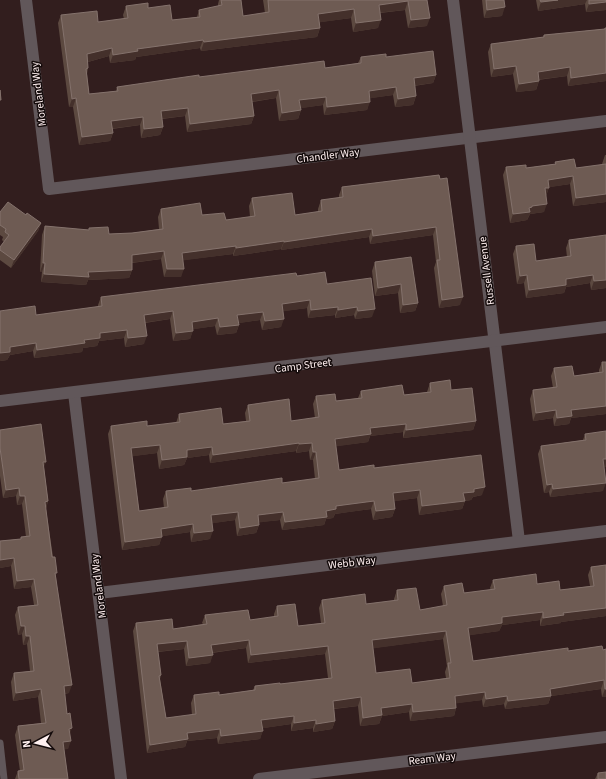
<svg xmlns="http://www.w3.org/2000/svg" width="606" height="779" viewBox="0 0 606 779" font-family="'Source Sans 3',sans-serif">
<rect width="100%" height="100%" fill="#321e1e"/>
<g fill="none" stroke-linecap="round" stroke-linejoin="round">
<!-- service -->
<path stroke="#61575a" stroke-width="7" d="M0,743L4,779"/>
<!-- minor -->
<g stroke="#61575a" stroke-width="12">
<path d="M26,0L49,189L606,121"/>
<path d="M453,0L519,541"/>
<path d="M74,393L121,779"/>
<path d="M0,401L606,327"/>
<path d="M99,593L606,531"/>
<path d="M259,779L606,737"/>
</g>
</g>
<!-- wall -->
<g fill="#5c4940" fill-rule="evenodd">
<path d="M219,0H241L243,16L265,13L263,0H427V26L408,28L405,10L380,13L378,28L353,32L351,18L320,22V28L317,37L201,51L200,48L136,57L135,60L110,63L109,56L88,62V68L87,74L89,94L116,91L117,87L199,77L325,68L358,63L361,57H386L436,75L433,83L414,86L416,96L413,105L395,107L393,95L370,98L367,110L324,115L323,105L300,108L301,110L298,119L279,121L276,98L252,102L254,116L251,124L187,132L185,116L162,119L163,127L160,135L141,138L140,125L112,129L113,133L110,141L79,145L73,107H69L58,23L61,15L98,22L124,19L123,15L126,6L148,8L172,20L197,17L199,10L218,6V4Z"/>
<path d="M482,0H504L502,16L484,18Z"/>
<path d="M536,0H606V10L586,12L585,4L538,11Z"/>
<path d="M605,28H606V81L568,86L567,76L538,80L539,81L536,90L516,92L513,74L491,77L488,52L491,44L543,37L544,35L604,29Z"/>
<path d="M605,155H606V202L573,206L570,184L549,187L546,196L544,212L530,214L527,220L510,223L503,175L506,167L526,168L555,164V162L576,168L603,165L602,164Z"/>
<path d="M439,175L460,305L439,308L434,268L436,262L433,235L370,244L369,237L281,250V249L233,256V254L183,260L181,277H164L161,259L132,263V270L129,278L88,280L86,285L41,282L42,272H40L42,235L45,226L89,230V228L109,234L132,233L159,229L158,217L161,209L202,215L226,220L250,217L249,206L252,198L295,215L318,212V209L321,200L339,198V195L342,187Z"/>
<path d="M0,212L26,215L41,223L38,231L11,268L0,260V247L4,242L2,240L3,237L0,235Z"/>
<path d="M569,240L606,288L591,290L590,283L566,287L564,293L526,298L524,283L517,284L513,254L516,246L536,261L567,257L566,248Z"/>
<path d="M411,257L418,303L415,311L400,313L398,293L375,296L372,271L375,262Z"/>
<path d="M297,276L327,284L372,317L355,319L354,315L335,318V315L308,318L307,308L283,311L281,327L262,330L260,320L238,323L239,325L236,333L217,335L215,326L193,329L190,339L173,341L170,319L145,323L144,344L125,347L124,338L99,341L97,346L83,348L82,352L34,358L33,351L10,355L7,360L0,361L36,315L98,307V305L101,297Z"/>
<path d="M602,362H606V414L571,418L569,424L554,426L553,418L533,421L530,399L533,390L553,388L551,376L554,368L574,376L599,372V370Z"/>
<path d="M430,383L451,390L476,421L473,430L403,438V432L370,436L368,442L336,446L339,470L374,468L482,495L473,497L471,500L465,501L462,509L419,515L417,498L394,501L395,509L392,517L373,520L371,509L348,512L335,514L333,518L326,519L324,525L282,530L280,520L259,522V525L256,533L237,536L235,520L212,523L210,539L191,542L190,532L162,536L159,545L122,550L108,434L111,426H147L176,423L179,414L223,424L246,421L245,413L248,405L291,421L315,418L313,404L316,396L336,401L358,398L361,391L404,395L427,392ZM296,451V453L309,451L310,460H313L315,479L282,483L191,491H166L163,499L164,508L139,511L132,456L157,453L159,469L184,465L187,458L209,455L210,463Z"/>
<path d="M0,430L44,467L48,501L46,509L56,577L69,693L64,694L70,734L68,749H64L68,779H15L18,771H20L15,735L18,726L41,723L38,697L13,701L11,682L14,673L30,671L27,644L23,645L22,634L18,635L15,615L18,607L34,605L31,587L14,589L11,566L0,568V541L21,539V537H26L22,504L17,505L16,496L3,498L0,476Z"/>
<path d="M585,434L604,467L603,491L550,497L549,492L544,493L538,454L541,446L583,440Z"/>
<path d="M606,565V616L561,622V623L540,626V620L502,625L499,631L469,635L473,661L568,651L602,646L606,697H602L601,689L551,696L548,704L505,709L504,704L483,707L482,700L456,703V708L454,716L410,721L409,712L382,716L379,724L360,726L358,706L334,709L335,721L332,729L313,732V728L291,731V724L263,728L260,739L218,744L217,738L187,741L185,747L147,753L133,631L136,623L173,629L203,624L202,623L205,615L250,620L274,617V614L277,606L298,626L321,623L319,608L322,600L366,604L394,601V599L397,590L420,610L443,606L441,594L444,586L464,593L491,590L490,588L493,580L537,584L560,590L590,586L588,575L591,567ZM443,639L447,666L445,672L446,678L412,683L376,673L373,648ZM246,648L248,663L325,654L328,678L280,684L255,686L253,690L219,695H194L191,703L192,715L166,718L160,679L161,675L158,652L184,649L186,666L210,663L212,653Z"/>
<path d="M598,773L606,779H595Z"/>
</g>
<!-- shaded-wall -->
<g fill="#44302b">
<path d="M558,0H587L585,4L538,11L541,2Z"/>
<path d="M408,1L405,10L376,13L379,5Z"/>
<path d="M606,2V10L586,12L589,4Z"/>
<path d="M505,7L502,16L484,18L487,10Z"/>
<path d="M354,9L351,18L315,23L318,14Z"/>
<path d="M430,18L427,26L408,28L411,20Z"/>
<path d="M381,20L378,28L353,32L356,23Z"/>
<path d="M320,28L317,37L201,51L204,42Z"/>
<path d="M203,40L200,48L136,57L135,60L110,63L113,55L137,49Z"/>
<path d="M112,48L109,56L84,63L87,54Z"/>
<path d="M516,66L513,74L491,77L494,69Z"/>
<path d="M570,67L567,76L534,80L538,72Z"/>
<path d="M606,73V81L568,86L571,78Z"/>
<path d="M436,75L433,83L411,86L414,78Z"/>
<path d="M539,81L536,90L516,92L519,84Z"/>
<path d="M396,87L393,95L366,99L369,91Z"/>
<path d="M279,90L276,98L248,102L251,94Z"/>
<path d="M416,96L413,105L395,107L398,99Z"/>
<path d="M326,97L323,105L296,109L299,100Z"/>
<path d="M76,98L73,107H69L72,99Z"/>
<path d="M370,102L367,110L324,115L327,107Z"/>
<path d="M188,108L185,116L158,119L161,111Z"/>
<path d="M301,110L298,119L279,121L282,113Z"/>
<path d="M254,116L251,124L187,132L190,124Z"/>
<path d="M143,117L140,125L108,129L111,121Z"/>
<path d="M163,127L160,135L141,138L144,129Z"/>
<path d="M113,133L110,141L79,145L82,137Z"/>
<path d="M573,176L570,184L545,188L548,180Z"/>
<path d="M545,188H549L546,196Z"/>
<path d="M606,194V202L573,206L576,198Z"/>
<path d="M547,204L544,212L530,214L527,220L510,223L513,214L529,208L532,206Z"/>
<path d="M41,223L38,231L11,268L14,260Z"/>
<path d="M436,227L433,235L370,244L373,236Z"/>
<path d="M372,229L369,237L281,250L284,242Z"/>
<path d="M284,241L281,249L233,256L236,248Z"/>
<path d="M236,246L233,254L179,261L182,253Z"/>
<path d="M164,251L161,259L129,263L132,255Z"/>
<path d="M43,263H45L42,272H40Z"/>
<path d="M167,269H184L181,277H164Z"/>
<path d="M132,270L129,278L88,280L86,285L41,282L44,274Z"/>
<path d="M527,275L524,283L517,284L520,276Z"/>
<path d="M593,275L590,283L566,287L564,293L526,298L529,290L566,279Z"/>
<path d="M606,280V288L591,290L594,281Z"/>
<path d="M401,284L398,293L375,296L378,288Z"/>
<path d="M463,297L460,305L439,308L442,300Z"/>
<path d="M310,300L307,308L279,312L282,304Z"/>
<path d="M418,303L415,311L400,313L403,305Z"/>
<path d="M338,307L335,315L308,318L311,310Z"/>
<path d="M357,307L354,315L335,318L338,310Z"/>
<path d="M375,309L372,317L355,319L358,311Z"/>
<path d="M173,311L170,319L141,323L144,315Z"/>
<path d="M263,312L260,320L234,324L237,315Z"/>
<path d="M218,318L215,326L189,330L192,322Z"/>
<path d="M284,319L281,327L262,330L265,321Z"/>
<path d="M239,325L236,333L217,335L220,327Z"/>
<path d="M127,330L124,338L99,341L97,346L83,348L82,352L34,358L37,350L84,340L100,333Z"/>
<path d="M193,331L190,339L173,341L176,333Z"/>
<path d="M147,336L144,344L125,347L128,338Z"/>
<path d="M36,343L33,351L10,355L7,360L0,361V353L10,347Z"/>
<path d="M606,406V414L571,418L569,424L554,426L557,418L571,410Z"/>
<path d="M556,410L553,418L533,421L536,413Z"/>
<path d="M476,421L473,430L403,438L406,430Z"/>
<path d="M406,424L403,432L370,436L368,442L332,447L335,439L370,428Z"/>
<path d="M299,443L296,451L210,463L213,455Z"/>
<path d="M312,443L309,451L296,453L299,444Z"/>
<path d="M160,445L157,453L128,457L131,448Z"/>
<path d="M212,447L209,455L187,458L184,465L159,469L162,460L187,450Z"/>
<path d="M313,452H316L313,460H310Z"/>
<path d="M603,459H606V467L600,468Z"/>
<path d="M43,462H46L43,470Z"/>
<path d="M606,483L603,491L550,497L553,489Z"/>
<path d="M552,484L549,492L544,493L547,485Z"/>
<path d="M485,487L482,495L473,497L471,500L465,501L462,509L419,515L422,506L463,493L474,489Z"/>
<path d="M19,488L16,496L3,498L6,490Z"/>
<path d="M420,490L417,498L390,502L393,493Z"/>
<path d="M20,496H25L22,504L17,505Z"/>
<path d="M48,501L45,510V502Z"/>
<path d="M374,501L371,509L335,514L333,518L326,519L324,525L282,530L285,522L326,511L336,506Z"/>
<path d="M395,509L392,517L373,520L376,511Z"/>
<path d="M238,512L235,520L208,524L211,515Z"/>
<path d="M283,512L280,520L255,523L258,515Z"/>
<path d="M193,524L190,532L158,537L161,529Z"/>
<path d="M259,525L256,533L237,536L240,528Z"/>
<path d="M213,531L210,539L191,542L194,533Z"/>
<path d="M162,537L159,545L122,550L125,542Z"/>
<path d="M14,558L11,566L0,568V560Z"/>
<path d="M34,579L31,587L14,589L17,581Z"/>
<path d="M606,608V616L561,622V623L540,626L543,618L563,613Z"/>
<path d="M543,612L540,620L502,625L499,631L465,636L468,628L502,617Z"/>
<path d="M21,626H25L22,634L18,635Z"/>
<path d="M446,631L443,639L369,649L372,640Z"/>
<path d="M26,636H30L27,644L23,645Z"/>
<path d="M249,640L246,648L208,653L211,645Z"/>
<path d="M187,641L184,649L154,652L157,644Z"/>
<path d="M328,646L325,654L248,663L251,655Z"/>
<path d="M213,655L210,663L186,666L189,658Z"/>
<path d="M604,680L601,689L551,696L548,704L505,709L508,701L550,689Z"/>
<path d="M72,685L69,693L61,694L64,686Z"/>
<path d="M41,689L38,697L13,701L16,693Z"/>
<path d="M605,689H606V697H602Z"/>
<path d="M485,692L482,700L452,704L455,696Z"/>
<path d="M507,696L504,704L483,707L486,699Z"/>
<path d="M361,697L358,706L330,709L333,701Z"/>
<path d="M412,704L409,712L382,716L379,724L360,726L363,718L381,708Z"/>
<path d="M456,708L454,716L410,721L413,712Z"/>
<path d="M294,716L291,724L258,729L261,720Z"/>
<path d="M316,720L313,728L291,731L294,723Z"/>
<path d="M335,721L332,729L313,732L316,724Z"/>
<path d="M72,728L69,736V729Z"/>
<path d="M220,729L217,738L187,741L185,747L147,753L150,745L187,733Z"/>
<path d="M263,731L260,739L218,744L221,736Z"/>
<path d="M71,741L68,749L60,750L63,742Z"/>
</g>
<!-- building -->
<g fill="#6e5b53" stroke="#84726c" fill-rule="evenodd">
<path d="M221,0H241L243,16L269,12L268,0H427L430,18L411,20L408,1L379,5L381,20L356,23L354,9L318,14L320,28L204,42L203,40L137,49L138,51L113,55L112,48L87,54L88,68L86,69L89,94L118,91L117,87L199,75V77L324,61L325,68L361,63V57L386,54V57L433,51L436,75L414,78L416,96L398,99L396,87L369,91L370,102L327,107L326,97L299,100L301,110L282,113L279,90L251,94L254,116L190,124L188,108L161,111L163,127L144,129L143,117L111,121L113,133L82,137L76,98L72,99L61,15L97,11L98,22L128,18L126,6L148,3V8L170,5L172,20L200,17L199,10L222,5Z"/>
<path d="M486,0H504L505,7L487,10Z"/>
<path d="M540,0H558L541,2Z"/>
<path d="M589,0H606V2L589,4Z"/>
<path d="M605,28H606V73L571,78L570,67L538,72L539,81L519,84L516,66L494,69L491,44L544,37V35L605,29Z"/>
<path d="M0,90L1,100H0Z"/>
<path d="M574,159L576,168L606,164V194L576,198L573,176L548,180L549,188H545L547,204L532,206V207L529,208L530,212L513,214L506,167L526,165V168L556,164L555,162Z"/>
<path d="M439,175L440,179L447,178L463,297L442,300L437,260H440L436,227L373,236L372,229L284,242V241L236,248V246L182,253L184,269H167L164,251L132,255V270L88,272L89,277L44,274L45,263H43L45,226L89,230V228L108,227L109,234L132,233L163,229L161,209L200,203L202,215L224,213L226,220L255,216L252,198L292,193L295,215L322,211L321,200L343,197L342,187Z"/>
<path d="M8,202L26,215L27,213L41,223L14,260L0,250V247L9,235L5,232L6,229L0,225V212Z"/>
<path d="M606,235V280L594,281L593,275L566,279V285L529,290L527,275L520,276L516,246L534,244L536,261L571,256L569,240Z"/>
<path d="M411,257L418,303L403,305L401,284L378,288L375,262Z"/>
<path d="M325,272L327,284L371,278L375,309L358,311L357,307L338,310V307L311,310L310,300L282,304L284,319L265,321L263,312L237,315L239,325L220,327L218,318L192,322L193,331L176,333L173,311L144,315L147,336L128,338L127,330L100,333V338L84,340L85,343L37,350L36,343L10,347V352L0,353V311L35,306L36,315L102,306L101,297L296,273L297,276Z"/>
<path d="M602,362H606V406L571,410L572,416L557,418L556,410L536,413L533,390L557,387L554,368L572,366L574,376L603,372Z"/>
<path d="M450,380L451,390L472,388L476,421L406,430V424L370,428L371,434L335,439L339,470L374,465V468L481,455L485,487L474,489V492L463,493L465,501L422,506L420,490L393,493L395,509L376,511L374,501L351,504L336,506V509L326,511L327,517L285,522L283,512L258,515L259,525L240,528L238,512L211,515L213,531L194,533L193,524L161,529L162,537L125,542L111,426L147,421V426L180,422L179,414L221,408L223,424L250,421L248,405L289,399L291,421L319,417L316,396L335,394L336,401L362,398L361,391L402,385L404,395L431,392L430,383ZM299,443V444L312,443L313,452H316L319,478L282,483V478L191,491V488L166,491L168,507L139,511L131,448L160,445L162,460L187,457V450L212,447L213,455Z"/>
<path d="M41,424L46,462H43L48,501L45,502L52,557H55L57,573H55L72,685L64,686L67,714L70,713L72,728L69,729L71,741L63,742L68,779H19L18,771L24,770L18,726L46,723L41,689L16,693L14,673L34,671L30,636H26L25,626H21L18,607L38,605L34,579L17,581L14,558L0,560V541L21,539V537L30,536L25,496H20L19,488L6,490L0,448V430Z"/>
<path d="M606,431V459H603L606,483L553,489L552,484L547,485L541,446L586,440L585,434Z"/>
<path d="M606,565V608L563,613L564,615L543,618V612L502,617V623L468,628L473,661L568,648V651L602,646L603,650L606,649V689H605L604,680L550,689L551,696L508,701L507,696L486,699L485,692L455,696L456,708L413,712L412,704L381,708L382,715L363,718L361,697L333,701L335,721L316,724V720L294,723V716L261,720L263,731L221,736L220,729L187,733L188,739L150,745L136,623L172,619L173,629L207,624L205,615L248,610L250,620L278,616L277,606L295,604L298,626L325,623L322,600L365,594L366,604L398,600L397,590L416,588L420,610L447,605L444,586L462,583L464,593L495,589L493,580L536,574L537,584L559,581L560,590L594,586L591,567ZM446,631L451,663H448L450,678L412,683L410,669L376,673L372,640ZM249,640L251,655L328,646L332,678L280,684V683L255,686V690L219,695V692L194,695L196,714L166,718L159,676L161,675L157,644L187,641L189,658L213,655L211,645Z"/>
<path d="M606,772V779H598V773Z"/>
</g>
<g text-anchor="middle" stroke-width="3" stroke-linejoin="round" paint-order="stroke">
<!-- street labels -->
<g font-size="11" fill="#fff0f0" stroke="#140b0b">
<text transform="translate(38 94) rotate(-97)" y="4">Moreland Way</text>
<text transform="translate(328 155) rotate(-7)" y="4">Chandler Way</text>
<text transform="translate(486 271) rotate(-97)" y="4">Russell Avenue</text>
<text transform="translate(303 365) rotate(-7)" y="4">Camp Street</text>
<text transform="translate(352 562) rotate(-7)" y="4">Webb Way</text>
<text transform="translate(98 586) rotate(-97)" y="4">Moreland Way</text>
<text transform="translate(432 758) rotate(-7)" y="4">Ream Way</text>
</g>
</g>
<!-- north arrow -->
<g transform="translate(36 743) rotate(263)" stroke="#140b0b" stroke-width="3" paint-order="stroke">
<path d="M0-3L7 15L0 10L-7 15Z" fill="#fff0f0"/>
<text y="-6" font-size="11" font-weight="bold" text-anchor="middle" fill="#fff0f0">N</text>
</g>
</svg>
